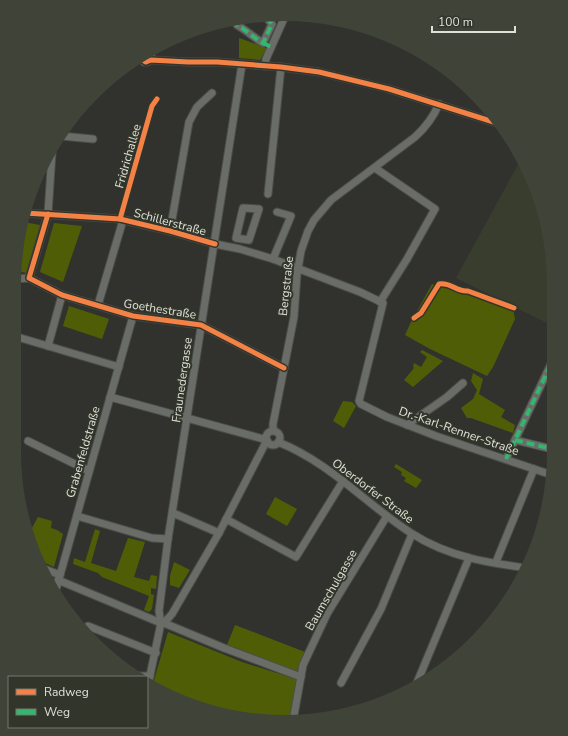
<svg xmlns="http://www.w3.org/2000/svg" width="568" height="736" viewBox="0 0 568 736" font-family="'Nunito Sans',sans-serif">
<rect width="100%" height="100%" fill="#31322d"/>
<!-- built -->
<path fill="#393d2d" d="M521,159L540,197L552,249V321L549,324L456,278Z"/>
<!-- green -->
<g fill="#4f5e06">
<path d="M239,38L267,48L260,60L239,58Z"/>
<path d="M23,222L40,225L26,273L15,270Z"/>
<path d="M54,223L82,226L63,282L40,272Z"/>
<path d="M432,284L439,287L443,285L460,293L475,296L513,309L515,319L493,367L487,376L430,349L405,335L411,322Z"/>
<path d="M69,306L109,319L102,339L63,326Z"/>
<path d="M422,350L443,361L413,387L404,380L414,368L413,366L414,363L421,367L427,357L420,352Z"/>
<path d="M473,373L483,379L479,394L505,410L501,417L515,425L513,433L471,418H467L461,408L473,399L477,390L471,381Z"/>
<path d="M343,401L352,402L356,406L344,428L333,421Z"/>
<path d="M396,464L422,480L416,488L404,481L406,478L401,475L402,472L394,467Z"/>
<path d="M275,497L297,509L287,526L266,514Z"/>
<path d="M38,517L52,521L51,528L57,530L63,534L54,567L39,560L28,535Z"/>
<path d="M95,529L100,531L91,563L116,571L128,538L145,542L134,577L149,581L151,575L157,576L156,589L151,588V594L154,595L152,609L149,612L144,610L149,596L102,577L98,573L73,564L74,558L85,562Z"/>
<path d="M174,562L190,570L179,588L170,585V576Z"/>
<path d="M235,625L305,652L297,673L227,645Z"/>
<path d="M168,632L242,662L299,680L294,718L301,720L284,722L214,713L152,687Z"/>
</g>
<g fill="none" stroke-linecap="round" stroke-linejoin="round">
<!-- minor casing -->
<g stroke="#4c4d49" stroke-width="9">
<g id="minor">
<path d="M238,19L236,23L237,25C246,30 253,37 263,43L272,24L265,16"/>
<path d="M148,52L151,55V60"/>
<path d="M140,56L141,59L144,62H147L151,60"/>
<path d="M151,60L188,62H217L281,67L319,72L389,89L500,124"/>
<path d="M265,66L266,59L286,14"/>
<path d="M61,136L93,139"/>
<path d="M375,168L435,209L407,259L380,302"/>
<path d="M268,194L281,67"/>
<path d="M243,208L259,209L249,240L236,238Z"/>
<path d="M25,213L120,219L170,231L215,244L240,249L273,259L360,292L383,303L359,401L361,404L387,417L436,436L552,475"/>
<path d="M170,231L189,122L197,107L212,93"/>
<path d="M273,259L291,216L277,212"/>
<path d="M29,278L48,214L52,153"/>
<path d="M15,279L29,278L62,295L133,316L201,325L284,368"/>
<path d="M98,305L123,220"/>
<path d="M552,327V326"/>
<path d="M14,336L119,367"/>
<path d="M48,346L62,295"/>
<path d="M110,397L267,440"/>
<path d="M407,425L447,397L463,383"/>
<path d="M273,431V424L294,317L297,275L301,251L308,231L314,220L331,200L415,137C426,127 433,118 439,104"/>
<circle cx="273" cy="438" r="7"/>
<path d="M515,440L552,449"/>
<path d="M28,441L89,471"/>
<path d="M278,442C329,462 366,504 411,533C428,544 450,553 470,558C488,563 508,565 526,568"/>
<path d="M506,459L552,362"/>
<path d="M173,513L219,533"/>
<path d="M77,516L152,538L168,539"/>
<path d="M226,519L296,557L343,481"/>
<path d="M496,562L534,469"/>
<path d="M42,568L60,575"/>
<path d="M58,580L161,623"/>
<path d="M55,593L133,316"/>
<path d="M161,623H164L172,614L219,533L265,444L268,442"/>
<path d="M164,623L224,648L301,677"/>
<path d="M88,626L156,653"/>
<path d="M136,676H150"/>
<path d="M341,683L381,609L412,534"/>
<path d="M148,685L161,623L159,611L168,539L242,64"/>
<path d="M416,685L469,558"/>
<path d="M293,721L303,665L327,614L387,516"/>
</g>
</g>
<!-- minor -->
<use href="#minor" stroke="#6a6c67" stroke-width="7"/>
<!-- quiet -->
<g stroke="#33b770" stroke-width="4" stroke-dasharray="8 4" stroke-linecap="butt">
<path d="M238,19L236,23L237,25C246,30 253,37 263,43L272,24L265,16"/>
<path d="M263,43L271,47"/>
<path d="M551,327H552"/>
<path d="M515,440L552,449"/>
<path d="M506,459L552,362"/>
</g>
<!-- cycleway casing -->
<g stroke="#32352a" stroke-width="8">
<g id="cycleway">
<path d="M135,59H141L146,62L151,60L188,62H217L281,67L319,72L389,89L500,124"/>
<path d="M25,213L120,219L170,231L215,244"/>
<path d="M48,214L29,278L62,295L133,316L201,325L284,368"/>
<path d="M120,219L152,106L157,99"/>
<path d="M414,318L421,313L439,284C452,282 455,292 468,291L514,308"/>
</g>
</g>
<!-- cycleway -->
<use href="#cycleway" stroke="#f48246" stroke-width="5"/>
</g>
<g text-anchor="middle" stroke-width="4" stroke-linejoin="round" paint-order="stroke">
<!-- street labels -->
<g font-size="12" fill="#dee0d9" stroke="#32352a">
<text transform="translate(128 156) rotate(-74)" y="4">Fridrichallee</text>
<text transform="translate(170 222) rotate(15)" y="4">Schillerstraße</text>
<text transform="translate(286 286) rotate(-84)" y="4">Bergstraße</text>
<text transform="translate(160 309) rotate(9)" y="4">Goethestraße</text>
<text transform="translate(182 380) rotate(-82)" y="4">Fraunedergasse</text>
<text transform="translate(459 431) rotate(19)" y="4">Dr.-Karl-Renner-Straße</text>
<text transform="translate(83 452) rotate(-74)" y="4">Grabenfeldstraße</text>
<text transform="translate(373 491) rotate(37)" y="4">Oberdorfer Straße</text>
<text transform="translate(331 590) rotate(-60)" y="4">Baumschulgasse</text>
</g>
</g>
<!-- crop -->
<path d="M0 0H568V736H0ZM284 21H284A263 263 0 0 1 547 284V452A263 263 0 0 1 284 715H284A263 263 0 0 1 21 452V284A263 263 0 0 1 284 21Z" fill="#404338" fill-rule="evenodd"/>
<!-- legend -->
<rect x="8" y="676" width="140" height="52" fill="#32352a" stroke="#777970"/>
<rect x="16" y="689" width="20" height="6" fill="#f48246" stroke="#777970"/>
<text x="44" y="696" font-size="12" fill="#dee0d9">Radweg</text>
<rect x="16" y="709" width="20" height="6" fill="#33b770" stroke="#777970"/>
<text x="44" y="716" font-size="12" fill="#dee0d9">Weg</text>
<!-- scale -->
<path d="M432 26v6h83v-6" fill="none" stroke="#dee0d9" stroke-width="2"/>
<text x="438" y="26" font-size="12" fill="#dee0d9" stroke="#32352a" stroke-width="3" paint-order="stroke">100 m</text>
</svg>
